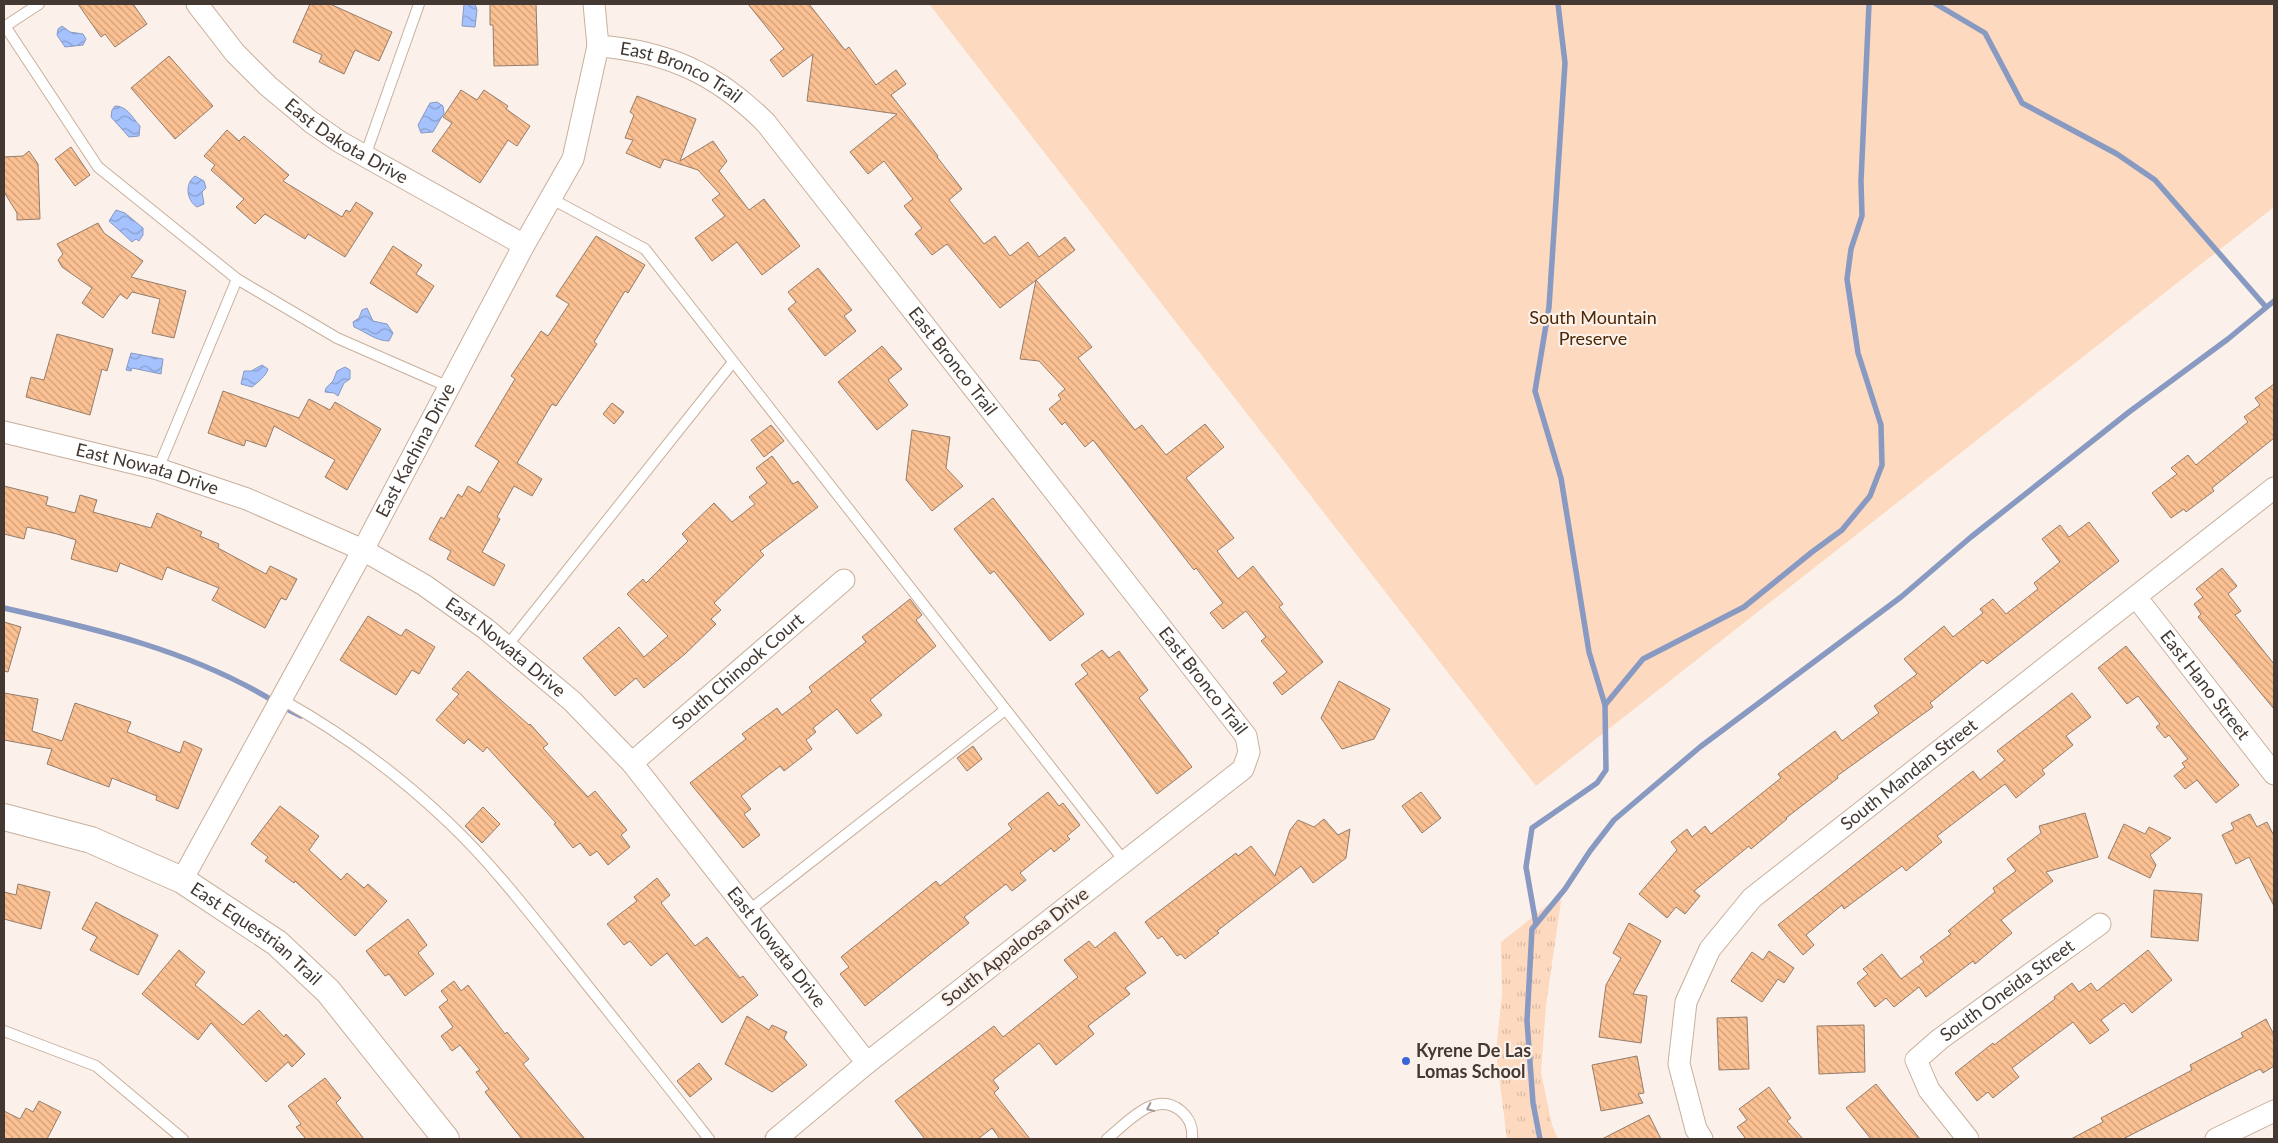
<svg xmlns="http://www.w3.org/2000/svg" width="2278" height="1143" viewBox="0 0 2278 1143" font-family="Lato,sans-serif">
<defs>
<pattern id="grass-tufts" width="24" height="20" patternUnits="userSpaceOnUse" patternTransform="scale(1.25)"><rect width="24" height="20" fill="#fcd9bf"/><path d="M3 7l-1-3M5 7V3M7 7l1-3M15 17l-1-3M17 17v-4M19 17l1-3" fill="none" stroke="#d9bba5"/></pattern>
<pattern id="water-waves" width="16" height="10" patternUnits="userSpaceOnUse" patternTransform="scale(1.25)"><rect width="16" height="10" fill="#a5c2ff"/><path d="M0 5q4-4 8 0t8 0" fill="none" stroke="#889fcf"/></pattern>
<pattern id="building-back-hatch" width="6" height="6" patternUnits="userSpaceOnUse" patternTransform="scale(1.25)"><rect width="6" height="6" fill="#fcc193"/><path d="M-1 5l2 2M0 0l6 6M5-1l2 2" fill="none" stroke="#ce9e79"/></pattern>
</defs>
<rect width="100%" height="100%" fill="#fcf1ea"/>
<!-- grass -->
<path fill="url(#grass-tufts)" d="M1559,896L1561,901L1546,1005L1541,1073L1552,1125L1558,1139H1507L1496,1052L1502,994L1501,942Z"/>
<!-- park -->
<path fill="#fcd9bf" d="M929,4H2274V207L1536,786Z"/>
<!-- water -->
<g fill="url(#water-waves)" stroke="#8899c2">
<path d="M464,4H475L477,10L475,27L462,26Z"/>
<path d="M62,26L70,32L83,34L86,39L83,45L65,47L57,35L58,29Z"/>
<path d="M437,102L443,106L444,113L433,132L421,133L418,125L430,103Z"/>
<path d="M115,106C127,106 131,116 140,126L139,136L129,137L111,117L112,110Z"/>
<path d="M195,176L204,181L206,188L202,192L204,204L197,207C187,201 184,184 195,176Z"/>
<path d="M116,210L125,213L143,228V235L139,241L136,239L132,242L109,221Z"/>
<path d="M367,308L373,321L387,324L393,333L389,341C376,341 366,332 354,327L353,322L359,318L362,310Z"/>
<path d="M131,353L163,359L161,374L132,368L131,371L126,370Z"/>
<path d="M262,365L268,369C267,375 257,383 252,387L241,384L244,371H251Z"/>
<path d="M345,367L350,370V379L344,383L338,396L334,393L325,392L326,388L333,381L337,371Z"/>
</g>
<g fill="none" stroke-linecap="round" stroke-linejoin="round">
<!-- stream -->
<g stroke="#8899c2" stroke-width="5.5">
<path d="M1558,4L1565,63L1549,307L1535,391L1561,478L1589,652L1605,705"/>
<path d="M1936,4L1985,33L2022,103L2117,154L2155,180L2266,307"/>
<path d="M4,608C97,629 192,651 275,702"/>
<path d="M283,707L301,716"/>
<path d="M1536,924L1526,867L1532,828L1597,783L1606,770L1605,705L1643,659L1744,607L1812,552L1842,530L1870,496L1882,465L1881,425L1858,353L1847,279L1851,249L1862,216L1861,181L1869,4"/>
<path d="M1540,1139L1533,1103L1527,1021L1532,929L1565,889L1590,851L1614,820L1700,747L1901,597L1971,537L2129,412L2228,339L2274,301"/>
</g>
</g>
<!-- building -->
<g fill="url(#building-back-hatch)" stroke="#947d6b">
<path d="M78,4H133L147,24L115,47L105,34L101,37Z"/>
<path d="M310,4H330L392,32L379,61L355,50L344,74L319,62L322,55L293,42Z"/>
<path d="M490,4H536L538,65L494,66L493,25H490Z"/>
<path d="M748,4H809L845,50L849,47L876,85L896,70L906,84L891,95L938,156L937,157L962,189L949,200L984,244L995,236L1010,256L1028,242L1039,257L1065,237L1075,250L1000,308L947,244L932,255L915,234L922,228L904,206L913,199L884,161L868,174L850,152L897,114L807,101L813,54L783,77L770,60L784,49Z"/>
<path d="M169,56L213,106L175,139L131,88Z"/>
<path d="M461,90L477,100L484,90L508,106L506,109L530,126L517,146L508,140L480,183L432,151L452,123L443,117Z"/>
<path d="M637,96L696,119L680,161L713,141L727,161L719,171L749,210L764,199L800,246L762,275L737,242L712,261L695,238L725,216L712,200L720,194L698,170L664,159L660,168L626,153L633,140L625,138L634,115L630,112Z"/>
<path d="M227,130L239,141L244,136L289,175L283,181L342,217L346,210L350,212L356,202L373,213L345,257L308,234L305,239L265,214L255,224L236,207L244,199L211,170L215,165L204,156Z"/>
<path d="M71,147L90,175L75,186L55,159Z"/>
<path d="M29,151L38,164L40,219L17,220V213L4,192V157L23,156Z"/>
<path d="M98,223L104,233L143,261L131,277L186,291L174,338L152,333L160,299L132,292L127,299L120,294L103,318L82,303L92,288L62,267L58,260L63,254L57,244Z"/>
<path d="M596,236L645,265L628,293L625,291L594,342L597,344L556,406L552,404L517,463L542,479L532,496L514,486L497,517L500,519L482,552L505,565L494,586L447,559L451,551L429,539L441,517L444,519L458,494L462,497L468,486L480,493L499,461L475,446L515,379L511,376L541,331L548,336L569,304L556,296Z"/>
<path d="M393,246L422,265L416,274L434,286L417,313L370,283Z"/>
<path d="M818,268L852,310L844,316L856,331L825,356L788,309L796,302L788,292Z"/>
<path d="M1036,280L1092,347L1078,358L1135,430L1142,425L1166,455L1205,424L1224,447L1186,478L1234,538L1217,551L1238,579L1253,566L1283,604L1279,607L1323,662L1282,695L1273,683L1287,672L1261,641L1266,637L1246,611L1223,629L1210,613L1223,603L1196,568L1194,570L1093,440L1085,447L1065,422L1062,425L1049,409L1061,399L1058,395L1065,389L1039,361L1020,359Z"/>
<path d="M57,334L113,349L107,371L102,369L90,415L26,397L31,377L44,380Z"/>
<path d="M882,346L902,369L888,380L908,405L877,430L838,382Z"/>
<path d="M2274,384V438L2212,488L2214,491L2186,512L2184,509L2171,518L2152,493L2177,474L2171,468L2188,455L2196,465L2248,422L2244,417L2260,405L2255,398Z"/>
<path d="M223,391L299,418L309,399L330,410L335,402L381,429L347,490L325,477L335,460L274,426L266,447L246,440L244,446L208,433Z"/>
<path d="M612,403L624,412L614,424L603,414Z"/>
<path d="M771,425L784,441L764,457L751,440Z"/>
<path d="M912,430L950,437L946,468L963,486L932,511L906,480Z"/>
<path d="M772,456L793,484L798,481L818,507L760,551L764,555L714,603L721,610L711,619L716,624L685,654L644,688L636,678L615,696L583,658L619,627L644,657L668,636L627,594L643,579L646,583L688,541L682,534L714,503L732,522L755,504L749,497L767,483L756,468Z"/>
<path d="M4,486L48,497L46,505L75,513L80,495L97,500L93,512L151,528L157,513L202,532L200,536L219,544L218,548L266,574L270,566L297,579L286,600L281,598L265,628L212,600L219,588L167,567L162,580L120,563L117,572L71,559L76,540L57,534L27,527L24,539L4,534Z"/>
<path d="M993,498L1084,614L1050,641L994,571L990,574L954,529Z"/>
<path d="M2089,522L2119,561L1987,664L1983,660L1930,703L1933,707L1837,776L1838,778L1786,818L1787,819L1751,849L1749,846L1694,891L1700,896L1685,914L1676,907L1667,918L1639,894L1677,850L1671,842L1687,829L1692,837L1705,826L1711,834L1781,778L1778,774L1835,731L1842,741L1879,713L1874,706L1917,674L1904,659L1944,626L1953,637L1983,613L1980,609L1993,599L2006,614L2038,589L2034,583L2060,562L2042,539L2060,525L2069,537Z"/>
<path d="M2222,568L2237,586L2228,594L2241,611L2235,615L2274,664V709L2198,617L2201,614L2194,604L2203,597L2196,589Z"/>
<path d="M910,599L922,615L916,620L936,646L870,700L882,715L857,734L837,709L813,728L816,732L806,740L812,749L784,771L780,766L741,796L751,809L744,814L760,835L743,848L690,783L746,739L742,734L777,708L782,715L812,692L809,687L866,642L862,637Z"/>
<path d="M368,616L401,636L406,629L435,647L419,674L412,670L396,695L340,660Z"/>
<path d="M4,622L21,627L8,672L4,671Z"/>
<path d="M2126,646L2239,785L2216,803L2197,780L2185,789L2174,776L2185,767L2182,763L2188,759L2169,735L2165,738L2156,727L2160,724L2138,696L2127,704L2098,668Z"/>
<path d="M1102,650L1109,658L1119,651L1148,690L1139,698L1192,767L1157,794L1075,684L1088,674L1081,665Z"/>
<path d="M468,671L529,725L530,724L548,744L543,748L588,797L595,791L627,830L621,835L630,847L608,865L597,851L590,856L580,843L573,848L554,824L556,823L487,747L483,752L468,739L464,744L436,720L459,694L452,689Z"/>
<path d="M1339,681L1390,709L1374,739L1342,749L1321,718Z"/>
<path d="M4,693L38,699L32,731L62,741L75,703L131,722L127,732L180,753L184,741L202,749L178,809L156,800L157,796L112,778L109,787L47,764L52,749L4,740Z"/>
<path d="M2072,693L2091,717L2066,736L2073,745L2042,770L2045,774L2016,798L2005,784L1937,836L1942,842L1906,871L1902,866L1844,909L1842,905L1806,935L1814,945L1803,955L1778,925L1973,771L1980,780L2005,760L1997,751Z"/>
<path d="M973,746L982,759L967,771L957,758Z"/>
<path d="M1048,792L1059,806L1063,803L1080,825L1067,836L1070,839L1054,852L1051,848L1020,873L1026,880L1012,891L1006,884L964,917L969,923L865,1006L840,974L849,967L841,957L936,881L940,886L1012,829L1008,824Z"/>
<path d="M1421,792L1441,818L1422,833L1402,806Z"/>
<path d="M280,806L319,836L309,850L341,880L347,873L364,888L368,884L387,901L355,936L295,881L294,883L265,861L268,857L251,844Z"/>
<path d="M483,807L500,824L482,843L465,826Z"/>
<path d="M2085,813L2098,857L2046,872L2053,881L2001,920L2012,933L1975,964L1973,961L1926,997L1919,987L1894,1007L1886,998L1875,1007L1857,983L1868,974L1863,969L1882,954L1901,979L1924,962L1920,957L1951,934L1948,931L1995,892L1993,888L2016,871L2007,859L2041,833L2039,826Z"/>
<path d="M2250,814L2257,827L2267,822L2274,836V906L2249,857L2236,864L2222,835L2234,829L2231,823Z"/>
<path d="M1324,819L1338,835L1350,829L1346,858L1313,883L1301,866L1217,931L1219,933L1185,959L1181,954L1177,956L1162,936L1158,939L1145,922L1236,853L1238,856L1251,846L1275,876L1290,830L1298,820L1314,827Z"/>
<path d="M2124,824L2145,834L2149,827L2171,838L2150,855L2156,865L2150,878L2108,858Z"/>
<path d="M657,878L670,895L661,903L695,946L707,937L740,978L743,976L758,995L722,1023L667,953L651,966L630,941L624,945L607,924L637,901L634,897Z"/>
<path d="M18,884L50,892L41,929L4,919V892L16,895Z"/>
<path d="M2154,890L2202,894L2198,941L2151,937Z"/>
<path d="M96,902L158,935L138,975L90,950L97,937L82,929Z"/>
<path d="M408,919L427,945L418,953L434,974L405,996L389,974L385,976L366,951Z"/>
<path d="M1629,923L1661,941L1633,994L1647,996L1641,1043L1599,1037L1606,985L1621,958L1613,953Z"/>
<path d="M1115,932L1146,973L1125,988L1130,994L1088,1026L1094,1034L1056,1065L1039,1043L993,1080L999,1088L994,1093L1030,1139H1000L992,1128L978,1139H925L895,1101L994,1026L1003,1037L1078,977L1064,960L1089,941L1095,948Z"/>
<path d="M179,950L205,972L195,985L243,1025L259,1010L284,1037L286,1034L305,1054L292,1067L288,1062L266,1082L211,1023L198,1040L142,994Z"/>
<path d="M2148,950L2172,980L2132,1013L2124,1003L2101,1020L2109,1030L2090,1044L2073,1022L2012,1068L2019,1077L1993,1098L1988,1092L1977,1101L1955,1073L1993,1043L1994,1045L2055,999L2054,997L2072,983L2079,992L2091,983L2097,991Z"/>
<path d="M1769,951L1794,968L1784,983L1778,979L1762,1002L1731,981L1752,952L1763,960Z"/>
<path d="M454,981L461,991L468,985L505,1034L507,1032L529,1059L523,1064L585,1139H522L513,1128L485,1092L489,1089L476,1072L480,1070L460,1045L452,1051L441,1036L453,1027L439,1007L448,1000L441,991Z"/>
<path d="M747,1016L769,1030L772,1025L787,1032L784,1038L807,1065L772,1092L725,1064Z"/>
<path d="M1747,1017L1749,1069L1719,1070L1717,1018Z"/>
<path d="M2266,1019L2274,1035V1066L2263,1073L2260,1069L2123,1139H2071L2103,1122L2101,1118L2192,1070L2190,1065L2243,1037L2241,1033Z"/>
<path d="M1864,1025L1865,1072L1819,1074L1817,1026Z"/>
<path d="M1637,1056L1644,1093L1638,1094L1643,1103L1601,1111L1592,1065Z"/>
<path d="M699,1063L712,1079L690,1097L677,1081Z"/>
<path d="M325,1078L341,1098L336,1103L364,1139H306L296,1127L301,1124L288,1106Z"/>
<path d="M1876,1084L1920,1139H1871L1846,1108Z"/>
<path d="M1769,1087L1791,1118L1787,1121L1803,1139H1746L1737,1127L1747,1120L1739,1109Z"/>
<path d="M39,1101L61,1112L47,1139H4V1111L20,1119L26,1108L33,1112Z"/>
<path d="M1649,1115L1661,1139H1602Z"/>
</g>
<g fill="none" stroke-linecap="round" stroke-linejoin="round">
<!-- service casing -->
<g stroke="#c8af9c" stroke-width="12">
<g id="service">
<path d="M5,26L98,167L237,279L337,338L449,387"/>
<path d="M4,27L39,4"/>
<path d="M365,156L419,4"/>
<path d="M550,198L645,249L1125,862"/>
<path d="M158,469L237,279"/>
<path d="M507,646L733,362"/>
<path d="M281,699C342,733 399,775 449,823C490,862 525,907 561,952C610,1014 660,1076 709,1139"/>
<path d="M747,912L1005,710"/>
<path d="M4,1031L96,1066L183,1139"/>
<path d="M1107,1139C1127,1123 1155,1089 1181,1111C1190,1119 1193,1127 1192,1139"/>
</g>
</g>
<!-- minor casing -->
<g stroke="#c8af9c" stroke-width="23">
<g id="minor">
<path id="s1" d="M197,4L235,53L268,86L311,122L340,142L524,245"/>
<path id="s2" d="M598,46C667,51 717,74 766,123L1246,736L1249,752L1243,769L867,1063L776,1139"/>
<path id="s3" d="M4,432L158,469L247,499L363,550L424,585L486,629L572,701L632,763L867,1063"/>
<path id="s4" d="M2136,597L2274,774"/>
<path id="s5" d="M632,763L844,580"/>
<path id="s6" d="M182,880L363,550L524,245L573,159L598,46L594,4"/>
<path id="s7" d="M1702,1139L1696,1129L1679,1064L1686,1002L1710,949L1752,898L2274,488"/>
<path id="s8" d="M1968,1139L1929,1090L1916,1060L1940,1039L2100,924"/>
<path d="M2216,1139L2274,1111"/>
</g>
</g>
<!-- tertiary casing -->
<g stroke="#c8af9c" stroke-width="28">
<g id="tertiary">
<path id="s9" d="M4,817L91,840L182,880L277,943L328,991L446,1139"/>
</g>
</g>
<!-- service -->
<use href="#service" stroke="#fff" stroke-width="10"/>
<!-- minor -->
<use href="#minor" stroke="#fff" stroke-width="21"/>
<!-- tertiary -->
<use href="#tertiary" stroke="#fff" stroke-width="26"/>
</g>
<!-- one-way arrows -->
<defs><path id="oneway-chevron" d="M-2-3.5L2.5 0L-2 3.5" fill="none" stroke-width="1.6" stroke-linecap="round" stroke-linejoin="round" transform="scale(1.25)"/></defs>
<use stroke="#a19c98" href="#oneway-chevron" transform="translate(1150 1108) rotate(155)"/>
<!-- markers -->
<circle fill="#3a67d8" stroke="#fcf1ea" stroke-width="2" cx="1406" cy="1061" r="5"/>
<g text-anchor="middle" stroke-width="4.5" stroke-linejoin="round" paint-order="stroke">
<!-- street labels -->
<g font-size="18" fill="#433932" stroke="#fcf1ea">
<text dy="6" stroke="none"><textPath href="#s2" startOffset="88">East Bronco Trail</textPath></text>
<text dy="6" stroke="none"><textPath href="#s1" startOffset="205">East Dakota Drive</textPath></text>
<text dy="6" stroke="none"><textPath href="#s2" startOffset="492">East Bronco Trail</textPath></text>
<text dy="6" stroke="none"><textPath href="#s6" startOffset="489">East Kachina Drive</textPath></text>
<text dy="6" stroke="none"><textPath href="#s3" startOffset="148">East Nowata Drive</textPath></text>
<text dy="6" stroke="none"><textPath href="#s3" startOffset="552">East Nowata Drive</textPath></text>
<text dy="6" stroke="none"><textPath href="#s5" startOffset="140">South Chinook Court</textPath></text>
<text dy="6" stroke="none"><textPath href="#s2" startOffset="898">East Bronco Trail</textPath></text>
<text dy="6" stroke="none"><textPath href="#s4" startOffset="112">East Hano Street</textPath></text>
<text dy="6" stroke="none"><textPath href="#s7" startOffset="465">South Mandan Street</textPath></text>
<text dy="6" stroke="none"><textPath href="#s9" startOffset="281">East Equestrian Trail</textPath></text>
<text dy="6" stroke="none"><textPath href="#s3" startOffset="958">East Nowata Drive</textPath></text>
<text transform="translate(1015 947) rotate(-38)" y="6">South Appaloosa Drive</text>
<text dy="6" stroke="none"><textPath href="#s8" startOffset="210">South Oneida Street</textPath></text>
</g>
<!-- park labels -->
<g font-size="18" fill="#4d2702" stroke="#fcf1ea">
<text x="1593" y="324">South Mountain<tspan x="1593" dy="21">Preserve</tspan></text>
</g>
<!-- poi labels -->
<g font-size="18" font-weight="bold" fill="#433932" stroke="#fcf1ea" text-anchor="start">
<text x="1416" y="1057">Kyrene De Las<tspan x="1416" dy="21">Lomas School</tspan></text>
</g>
</g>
<!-- border -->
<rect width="2278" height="1143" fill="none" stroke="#433932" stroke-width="10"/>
</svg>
